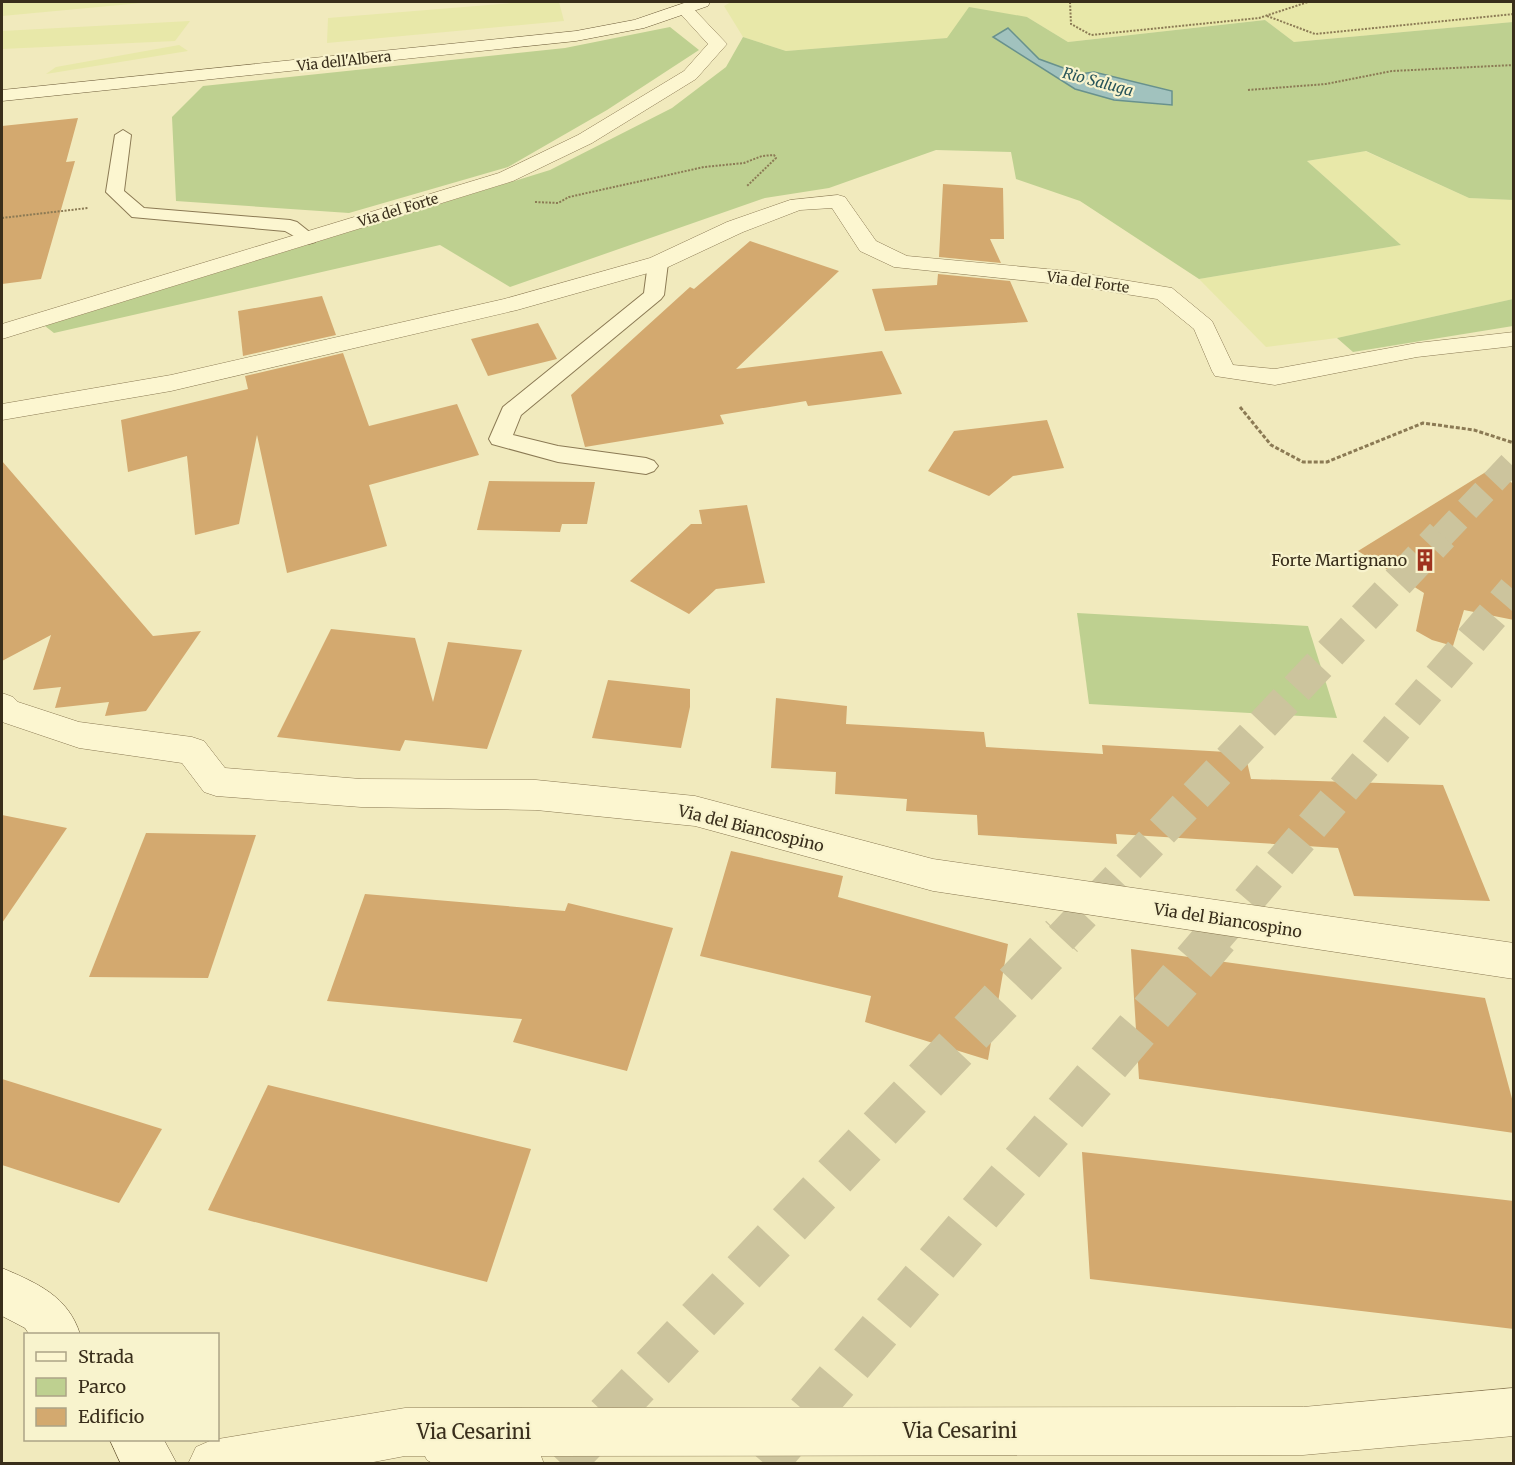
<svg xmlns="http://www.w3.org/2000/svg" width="1515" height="1465" viewBox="0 0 1515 1465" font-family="Merriweather,serif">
<rect width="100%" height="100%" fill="#f1eabd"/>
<!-- farmland -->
<g fill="#e8e8a9">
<path d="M2,2H152L2,16Z"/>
<path d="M524,2H559L564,21L327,43L328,18Z"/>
<path d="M731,2H1513L1514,22L1294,42L1265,20L1068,42L1027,17L948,38L786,51L743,37L724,6Z"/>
<path d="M190,21L175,41L2,49V31Z"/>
<path d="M179,45L188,51L46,74L56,67Z"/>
<path d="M1365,151L1469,198L1513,200V299L1337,338L1266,347L1199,279L1401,245L1307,161Z"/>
</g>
<!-- green -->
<g fill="#bed090" fill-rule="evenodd">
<path d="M969,7L1027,17L1068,42L1265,20L1294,42L1513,22V200L1469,198L1366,151L1307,161L1401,245L1199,279L1080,201L1016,179L1011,152L936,150L829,188L765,198L510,287L440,245L54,333L45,326L550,170L672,108L726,67L743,37L786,51L947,38ZM1008,28L1039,59L1080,74L1094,72L1171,91L1172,105L1114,100L1075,89L993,37Z"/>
<path d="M670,27L699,50L607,110L508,167L349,213L176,201L172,117L203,86L565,48Z"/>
<path d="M1513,299V326L1353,352L1337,338Z"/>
<path d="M1077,613L1308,626L1337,718L1089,704Z"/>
</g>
<!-- water -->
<path fill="#a1c2be" stroke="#68918d" stroke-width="1.5" d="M1008,28L1039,59L1080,74L1094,72L1172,91V105L1114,100L1075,89L993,37Z"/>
<!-- building -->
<g fill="#d3a96f">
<path d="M78,118L66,162L75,161L41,279L2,284V126Z"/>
<path d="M943,184L1003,188L1004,239H990L1001,263L939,257Z"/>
<path d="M750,241L839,271L736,369L882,351L902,394L808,406L806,401L720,415L724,424L585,447L571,395L690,287L694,289Z"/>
<path d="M938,274L1010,281L1028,322L885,331L872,289L937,285Z"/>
<path d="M322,296L336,335L243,356L238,311Z"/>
<path d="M538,323L557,359L488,376L471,339Z"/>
<path d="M343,353L369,426L457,404L479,455L369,485L387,546L287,573L257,435L239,524L195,535L187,456L128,472L121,420L248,389L245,376Z"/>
<path d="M1047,420L1064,468L1013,476L989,496L928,471L954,431Z"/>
<path d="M2,461L153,636L201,631L146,711L105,716L109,702L55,708L61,687L33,690L51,635L2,661Z"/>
<path d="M1489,470L1514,484V620L1464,610L1453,646L1432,640L1416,631L1424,593L1358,551Z"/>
<path d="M489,481L595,482L587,524H562L560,532L477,530Z"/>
<path d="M747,505L765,583L716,589L689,614L630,581L691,524H702L699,510Z"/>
<path d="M331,629L415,638L433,702L448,642L522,650L487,749L405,740L400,751L277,737Z"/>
<path d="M608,680L690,689V707L681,748L592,738Z"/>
<path d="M776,698L847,706L846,724L984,732L986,747L1103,754L1102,745L1245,753L1251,779L1443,785L1490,901L1354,896L1338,848L1116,834L1117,844L978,835L977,815L906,811L907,799L835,794L836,772L771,768Z"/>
<path d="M2,815L67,828L2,923Z"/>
<path d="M146,833L256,835L208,978L89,977Z"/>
<path d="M731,851L843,876L838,897L1008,944L988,1060L865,1022L871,996L700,956Z"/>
<path d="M365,894L565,911L568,903L673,928L627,1071L513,1042L522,1019L327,1001Z"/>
<path d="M1131,949L1485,998L1514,1106V1133L1139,1079Z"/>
<path d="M2,1079L162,1129L119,1203L2,1165Z"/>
<path d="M268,1085L531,1149L487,1282L208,1210Z"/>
<path d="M1082,1152L1514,1201V1329L1090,1279Z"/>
</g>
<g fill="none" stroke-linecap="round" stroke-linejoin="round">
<!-- highway-tunnel-far2 -->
<path stroke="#ccc49d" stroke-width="25" stroke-dasharray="25 13" stroke-linecap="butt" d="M1441,537L1514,460"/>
<!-- highway-tunnel-far1 -->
<g stroke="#ccc49d" stroke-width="33" stroke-dasharray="33 16" stroke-linecap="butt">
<path d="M1061,938L1442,535"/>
<path d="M1216,938L1514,590"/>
</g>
<!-- highway-tunnel -->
<g stroke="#ccc49d" stroke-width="44" stroke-dasharray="44 22" stroke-linecap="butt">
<path d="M562,1464L1062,936"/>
<path d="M765,1464L1217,936"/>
</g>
<!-- lane casing -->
<g stroke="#8b7a54" stroke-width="2">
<g id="lane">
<path d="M123,130L131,135L124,191L144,208L290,220L297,222L317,238L315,242L308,244L285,231L132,217L106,192L115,135Z"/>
<path d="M658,257L665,259L668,263L664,295L661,299L521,415L513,435L558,446L646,458L654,461L658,466L654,471L646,474L558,462L492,444L489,439L503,407L644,293L648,263L651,259Z"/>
</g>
</g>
<!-- street casing -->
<g stroke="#8b7a54" stroke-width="1">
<g id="street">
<path d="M684,4L690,5L727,44L696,79L592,143L513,181L2,339V324L499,173L578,135L684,71L708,44L676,9Z"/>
<path d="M838,195L845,197L876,241L907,256L1068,271L1172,288L1212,321L1233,365L1275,369L1417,343L1514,332V346L1417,357L1275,385L1215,376L1212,371L1194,329L1157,299L1068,285L894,267L860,251L832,208L800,210L743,232L666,268L517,310L171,391L2,420V404L171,375L504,299L650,258L727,222L790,200Z"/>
<path d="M2,693L13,697L18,702L79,722L192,737L204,741L225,768L361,779L536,780L695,796L933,859L1514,943V979L933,891L695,826L536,810L361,807L216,796L204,792L182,763L79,748L2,722Z"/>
<path d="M1514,1388V1436L1303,1455L541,1456L544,1464H434L427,1460L425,1456H405L363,1464H188L196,1447L212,1440L405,1408L1303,1407Z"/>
</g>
</g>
<!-- secondary casing -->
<g stroke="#6c5b38" stroke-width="1">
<g id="secondary">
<path d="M687,2H710L708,6L644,28L576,41L2,101V90L576,31L634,20Z"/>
<path d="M2,1268C37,1283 68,1296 80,1334H29L25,1328L2,1316Z"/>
<path d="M110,1440H164L177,1464H121Z"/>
</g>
</g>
<!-- path-far1 -->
<g stroke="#8b7a54" stroke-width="2" stroke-dasharray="2 1.5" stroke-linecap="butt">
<path d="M1070,2L1071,24L1091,35L1259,18L1308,2"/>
<path d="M1267,16L1315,34L1514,14"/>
<path d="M1248,90L1326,84L1392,71L1514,65"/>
<path d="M535,202L558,203L569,197L704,167L744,163L762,156L774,155L776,158L747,186"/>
<path d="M2,218L88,208"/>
</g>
<!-- path -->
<path stroke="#8b7a54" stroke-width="3" stroke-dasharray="4 2" stroke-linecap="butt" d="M1240,407L1271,445L1303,462H1327L1423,423L1474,430L1514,443"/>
<!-- lane -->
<use href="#lane" fill="#fcf6d0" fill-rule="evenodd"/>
<!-- street -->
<use href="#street" fill="#fcf6d0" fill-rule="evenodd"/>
<!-- secondary -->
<use href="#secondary" fill="#fcf6d0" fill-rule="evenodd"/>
</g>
<!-- icons -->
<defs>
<g id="building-bare" transform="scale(1.8)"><path d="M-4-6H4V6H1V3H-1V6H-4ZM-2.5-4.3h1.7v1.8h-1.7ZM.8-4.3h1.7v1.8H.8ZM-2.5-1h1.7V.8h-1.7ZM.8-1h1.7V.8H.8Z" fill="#9f331f" stroke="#f8f3cd" stroke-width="2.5" paint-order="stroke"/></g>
</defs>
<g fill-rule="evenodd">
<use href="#building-bare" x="1425" y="560"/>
</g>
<g text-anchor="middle" stroke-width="4.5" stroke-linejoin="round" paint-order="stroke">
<!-- far-street labels -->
<g font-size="14" fill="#392e1b" stroke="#f8f3cd">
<text transform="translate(344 61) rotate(-6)" y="5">Via dell'Albera</text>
<text transform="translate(398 210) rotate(-17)" y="5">Via del Forte</text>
<text transform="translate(1088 282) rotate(8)" y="5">Via del Forte</text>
</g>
<!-- far-water labels -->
<g font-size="15" font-style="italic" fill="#28555a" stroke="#f8f3cd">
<text transform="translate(1098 82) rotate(15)" y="5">Rio Saluga</text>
</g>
<!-- poi labels -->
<g font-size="16" fill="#392e1b" stroke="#f8f3cd" text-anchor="end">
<text x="1407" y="566">Forte Martignano</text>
</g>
<!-- street labels -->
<g font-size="16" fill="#392e1b" stroke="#f8f3cd">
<text transform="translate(751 828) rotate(14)" y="6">Via del Biancospino</text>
<text transform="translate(1228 920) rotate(9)" y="6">Via del Biancospino</text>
</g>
<!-- near-street labels -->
<g font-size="20" fill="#392e1b" stroke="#f8f3cd">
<text x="960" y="1438">Via Cesarini</text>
<text x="474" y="1439">Via Cesarini</text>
</g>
</g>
<!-- border -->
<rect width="1515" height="1465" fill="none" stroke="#392e1b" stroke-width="6"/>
<!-- legend -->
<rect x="24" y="1333" width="195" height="108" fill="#f8f3cd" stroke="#aca486" stroke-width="1.5"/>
<rect x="36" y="1352" width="30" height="9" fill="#fcf6d0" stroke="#aca486" stroke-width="1.5"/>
<text x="78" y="1363" font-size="18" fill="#392e1b">Strada</text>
<rect x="36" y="1378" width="30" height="18" fill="#bed090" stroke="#aca486" stroke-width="1.5"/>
<text x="78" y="1393" font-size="18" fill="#392e1b">Parco</text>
<rect x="36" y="1408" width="30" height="18" fill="#d3a96f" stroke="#aca486" stroke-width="1.5"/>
<text x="78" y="1423" font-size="18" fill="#392e1b">Edificio</text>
</svg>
